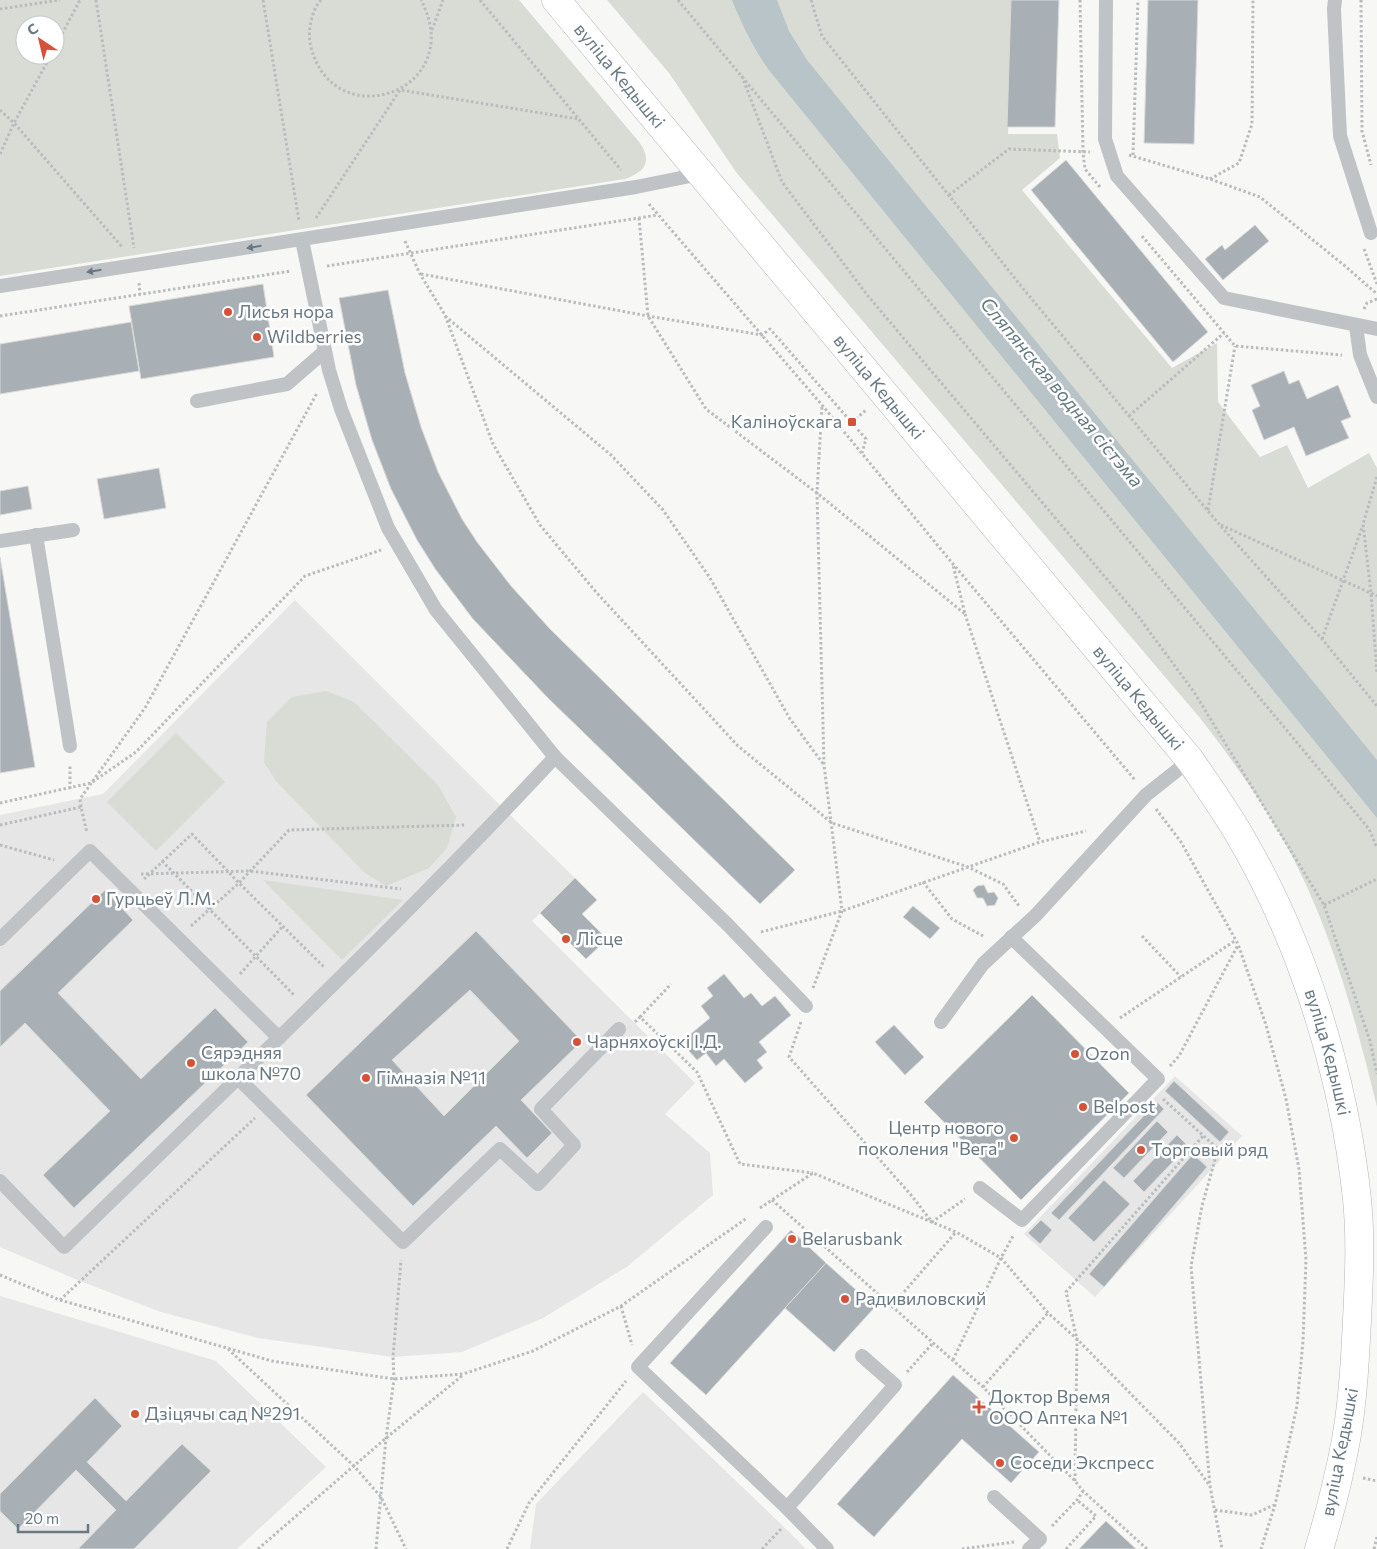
<svg xmlns="http://www.w3.org/2000/svg" width="1377" height="1549" viewBox="0 0 1377 1549" font-family="Commissioner,sans-serif">
<rect width="100%" height="100%" fill="#f7f7f5"/>
<!-- built -->
<g fill="#e5e6e5">
<path d="M295,600L505,810L575,878L532,921L695,1083L665,1114L710,1153L713,1195L628,1266L543,1318L462,1352L393,1357L258,1338L161,1312L80,1281L0,1247V815L103,794Z"/>
<path d="M1175,1076L1242,1136L1095,1297L1024,1234Z"/>
<path d="M0,1296L216,1361L326,1467L237,1549H0Z"/>
<path d="M643,1392L783,1526L806,1549H530L536,1504Z"/>
</g>
<!-- green -->
<g fill="#d8dcd4" fill-rule="evenodd">
<path d="M0,0H519L640,143C653,163 644,172 625,179L0,276ZM25,25H55V55H25Z"/>
<path d="M607,0H1012L1008,134H1057L1060,158L1022,190L1172,368L1217,343L1218,402L1260,457L1287,445L1308,488L1369,453L1377,468V1107C1357,1026 1336,946 1299,870C1273,816 1237,766 1200,718L736,172L669,73Z"/>
<path d="M326,691L354,702L438,785L456,817L447,848L429,868L386,886L365,873L276,781L264,762L267,722L292,697Z"/>
<path d="M176,733L225,782L156,851L107,802Z"/>
<path d="M263,880L403,900L342,960Z"/>
</g>
<!-- water -->
<path fill="#b9c4c8" d="M732,0H777L789,31L807,60L1377,760V818L768,69C753,47 742,25 732,0Z"/>
<!-- building -->
<g fill="#a9b0b5" stroke="#d9d9d7" fill-rule="evenodd">
<path d="M1011,0H1059L1055,127H1007Z"/>
<path d="M1148,0H1198L1194,144L1144,143Z"/>
<path d="M1066,160L1208,332L1173,362L1031,190Z"/>
<path d="M1255,225L1269,241L1223,280L1205,259L1222,245L1225,250Z"/>
<path d="M263,284L274,357L141,379L129,306Z"/>
<path d="M388,290L405,373L421,427L438,472L462,519L477,542L511,586L550,629L795,870L760,904L547,697L473,619L436,570L417,540L391,489L372,440L356,385L339,298Z"/>
<path d="M131,322L139,371L0,394V344Z"/>
<path d="M1284,371L1289,384L1299,380L1307,399L1338,385L1351,417L1341,421L1349,438L1306,456L1294,427L1264,440L1252,410L1260,406L1251,385Z"/>
<path d="M159,468L166,508L104,519L97,479Z"/>
<path d="M28,486L32,509L0,515V491Z"/>
<path d="M0,557L35,767L0,773Z"/>
<path d="M575,878L597,900L582,914L607,939L586,959L540,913Z"/>
<path d="M984,885L988,893L994,892L998,898L995,905L987,906L983,898H977L973,890L977,886Z"/>
<path d="M105,890L133,920L58,993L141,1079L215,1008L248,1042L74,1208L43,1175L110,1111L25,1023L0,1047V991Z"/>
<path d="M913,906L940,928L930,939L903,917Z"/>
<path d="M476,931L582,1041L521,1100L552,1133L527,1158L496,1126L413,1206L306,1095ZM470,990L519,1041L444,1116L392,1060Z"/>
<path d="M724,974L744,998L751,993L762,1006L775,996L791,1015L759,1042L767,1052L757,1060L763,1068L745,1083L724,1059L716,1066L706,1053L697,1060L681,1042L710,1018L701,1006L713,996L707,988Z"/>
<path d="M1032,995L1129,1093L1021,1200L924,1102Z"/>
<path d="M894,1025L924,1057L905,1075L875,1042Z"/>
<path d="M1174,1081L1229,1132L1220,1142L1165,1091Z"/>
<path d="M1157,1102L1164,1109L1059,1220L1051,1213Z"/>
<path d="M1157,1121L1168,1132L1124,1178L1113,1168Z"/>
<path d="M1177,1135L1188,1146L1144,1192L1133,1181Z"/>
<path d="M1193,1154L1207,1167L1104,1287L1089,1274Z"/>
<path d="M1104,1180L1130,1204L1094,1242L1068,1218Z"/>
<path d="M1041,1220L1052,1230L1040,1244L1028,1233Z"/>
<path d="M791,1230L826,1263L706,1395L670,1363Z"/>
<path d="M826,1263L875,1307L834,1352L785,1308Z"/>
<path d="M953,1375L1039,1452L1011,1483L962,1439L874,1537L837,1504Z"/>
<path d="M95,1398L122,1426L87,1462L126,1501L182,1444L211,1471L134,1549H80L79,1548L116,1510L76,1470L18,1529L0,1511V1494Z"/>
<path d="M1106,1521L1136,1549H1079Z"/>
</g>
<g fill="none" stroke-linecap="round" stroke-linejoin="round">
<!-- secondary casing -->
<g stroke="#b1b7bb" stroke-width="29">
<g id="secondary">
<path id="s1" d="M556,0L1190,760C1207,785 1225,810 1240,836C1303,943 1344,1076 1357,1199C1361,1239 1359,1280 1357,1320C1355,1360 1353,1400 1346,1440C1339,1477 1330,1513 1319,1549"/>
</g>
</g>
<!-- path -->
<g stroke="#b9bcbe" stroke-width="3" stroke-dasharray="2.5 2.5" stroke-linecap="butt">
<path d="M96,0L134,248"/>
<path d="M263,0L299,221"/>
<path d="M321,0C311,11 307,33 311,47C334,138 469,91 421,0"/>
<path d="M480,0L621,170"/>
<path d="M678,0L1369,829L1377,848"/>
<path d="M811,0L822,36L1021,286L1218,523L1322,639L1377,706"/>
<path d="M1080,0L1083,152L1085,169L1100,187"/>
<path d="M1361,0L1362,131L1371,165"/>
<path d="M0,9L60,0"/>
<path d="M432,30L443,0"/>
<path d="M55,47L80,0"/>
<path d="M742,76L782,182L868,296L1138,616L1194,692L1324,905L1370,1041L1377,1074"/>
<path d="M0,110L14,123L123,248"/>
<path d="M0,154L14,123L51,55"/>
<path d="M1129,155L1210,179L1260,197L1345,266L1377,294"/>
<path d="M1133,155L1138,0"/>
<path d="M1210,179L1239,163L1252,124L1253,0"/>
<path d="M949,195L1009,149L1090,152"/>
<path d="M649,204L822,405L953,564L1135,780"/>
<path d="M316,218L400,90L578,119"/>
<path d="M639,218L648,316L706,409L817,493L965,614L953,565"/>
<path d="M1142,236L1235,346L1342,355"/>
<path d="M405,241L420,274L445,315L493,444L540,525L596,592L738,746L832,823L968,867L1003,884L1019,906"/>
<path d="M1364,249L1377,284"/>
<path d="M327,266L658,215"/>
<path d="M421,274L648,316L762,335L770,329L866,439L862,453"/>
<path d="M139,283L140,294"/>
<path d="M1364,309L1367,303L1377,299"/>
<path d="M0,316L291,271"/>
<path d="M445,316L611,455L663,510L710,578L790,719L824,765"/>
<path d="M1129,416L1224,333"/>
<path d="M852,422L866,410"/>
<path d="M1377,477L1363,524L1371,593L1377,673"/>
<path d="M1208,510L1235,346"/>
<path d="M1221,525L1377,596"/>
<path d="M965,614L1040,842"/>
<path d="M1322,639L1363,525"/>
<path d="M70,789V764"/>
<path d="M0,803L91,783L136,752L305,576L381,550"/>
<path d="M81,807L80,799L145,708L317,393"/>
<path d="M1156,809L1181,842L1238,944L1266,1025L1286,1099L1299,1169L1306,1260L1303,1341L1297,1406L1275,1505L1261,1549"/>
<path d="M0,825L81,807L87,833"/>
<path d="M0,845L54,860"/>
<path d="M162,861L295,996"/>
<path d="M141,874L250,871L401,889"/>
<path d="M144,879L192,834L239,883L324,967"/>
<path d="M923,882L952,919L985,937"/>
<path d="M1324,905L1377,879"/>
<path d="M191,926L239,883L289,830L466,825"/>
<path d="M761,932L842,911L1040,842L1086,831"/>
<path d="M1142,936L1181,977"/>
<path d="M240,974L282,927"/>
<path d="M813,988L842,911L824,765L817,493L822,406"/>
<path d="M640,1017L671,984"/>
<path d="M1120,1018L1236,940"/>
<path d="M635,1022L640,1017L697,1072L740,1164L813,1173"/>
<path d="M801,1022L789,1057L911,1195L932,1222L965,1199"/>
<path d="M1170,1066L1179,1056L1238,945"/>
<path d="M1163,1099L1218,1149L1202,1206L1191,1266L1210,1486"/>
<path d="M772,1200L983,1387L1075,1481L1083,1491L1147,1549"/>
<path d="M760,1208L813,1173L956,1232L1001,1258L1048,1313L1077,1339L1179,1443L1210,1486L1222,1549"/>
<path d="M0,1275L60,1300L272,1361L394,1379L463,1374L533,1351L621,1306L747,1218"/>
<path d="M60,1300L255,1118"/>
<path d="M621,1306L632,1345"/>
<path d="M891,1307L956,1232"/>
<path d="M228,1349L354,1466L381,1497L406,1549"/>
<path d="M953,1360L1001,1258L1013,1236"/>
<path d="M907,1372L933,1343"/>
<path d="M983,1387L1048,1313"/>
<path d="M1363,1478L1377,1481"/>
<path d="M1075,1481L1077,1339L1066,1292L1203,1136"/>
<path d="M1215,1510L1252,1515L1274,1505"/>
<path d="M1052,1526L1077,1500L1083,1491"/>
<path d="M258,1549L386,1438L463,1375"/>
<path d="M376,1549L386,1438L394,1379L393,1357L401,1260"/>
<path d="M507,1549L529,1503L626,1381"/>
<path d="M762,1549L782,1528"/>
<path d="M962,1549L1014,1542"/>
<path d="M1066,1549L1096,1516L1077,1500"/>
<path d="M1374,1549L1377,1537"/>
</g>
<!-- lane -->
<g stroke="#bfc3c6" stroke-width="14">
<path d="M1106,0L1105,139L1117,176L1224,298L1377,329"/>
<path d="M1335,0L1334,9L1340,136L1371,233"/>
<path d="M302,240L329,370L341,409L388,528L436,610L555,757L728,925L806,1006"/>
<path d="M0,286L636,187L700,174"/>
<path d="M1356,326L1360,355L1377,397"/>
<path d="M197,401L287,384L325,351"/>
<path d="M36,535L70,746"/>
<path d="M0,541L73,530"/>
<path d="M0,939L90,851L279,1038"/>
<path d="M941,1022L983,964L1036,915L1146,795L1190,760"/>
<path d="M238,1078L403,1242L500,1149L538,1184L574,1145L541,1109L619,1029"/>
<path d="M0,1181L64,1247C229,1086 398,926 555,757"/>
<path d="M980,1188L1022,1220L1158,1079L1011,937"/>
<path d="M766,1227L638,1367L787,1508L827,1549"/>
<path d="M994,1497L1040,1539L1029,1549"/>
<path d="M787,1508L895,1385L862,1356"/>
</g>
<!-- secondary -->
<use href="#secondary" stroke="#fff" stroke-width="28"/>
</g>
<!-- one-way arrows -->
<defs><path id="oneway-solid" d="M-6-.8H1V-3.2L6.5 0L1 3.2V.8H-6Z" transform="scale(1.25)"/></defs>
<g fill="#697983">
<use href="#oneway-solid" transform="translate(254 247) rotate(171)"/>
<use href="#oneway-solid" transform="translate(94 271) rotate(171)"/>
</g>
<!-- markers -->
<g fill="#d55238" stroke="#fff" stroke-width="2">
<circle cx="228" cy="312" r="5"/>
<circle cx="257" cy="337" r="5"/>
<rect x="847" y="417" width="10" height="10" rx="2.5"/>
<circle cx="96" cy="899" r="5"/>
<circle cx="566" cy="939" r="5"/>
<circle cx="577" cy="1042" r="5"/>
<circle cx="1075" cy="1054" r="5"/>
<circle cx="191" cy="1063" r="5"/>
<circle cx="366" cy="1078" r="5"/>
<circle cx="1083" cy="1107" r="5"/>
<circle cx="1014" cy="1138" r="5"/>
<circle cx="1141" cy="1150" r="5"/>
<circle cx="792" cy="1239" r="5"/>
<circle cx="845" cy="1299" r="5"/>
<path d="M976.5 1399.5h5v5h5v5h-5v5h-5v-5h-5v-5h5z"/>
<circle cx="135" cy="1414" r="5"/>
<circle cx="1000" cy="1463" r="5"/>
</g>
<g text-anchor="middle" stroke-width="5" stroke-linejoin="round" paint-order="stroke">
<!-- street labels -->
<g font-size="18" fill="#697983" stroke="#fff">
<text dy="6" stroke="none"><textPath href="#s1" startOffset="99">вуліца Кедышкі</textPath></text>
<text dy="6" stroke="none"><textPath href="#s1" startOffset="504">вуліца Кедышкі</textPath></text>
<text dy="6" stroke="none"><textPath href="#s1" startOffset="909">вуліца Кедышкі</textPath></text>
<text dy="6" stroke="none"><textPath href="#s1" startOffset="1315">вуліца Кедышкі</textPath></text>
<text transform="translate(1340 1452) rotate(-79)" y="6">вуліца Кедышкі</text>
</g>
<!-- poi labels -->
<g font-size="18" fill="#697983" stroke="#fff" text-anchor="start">
<text x="238" y="318">Лисья нора</text>
<text x="267" y="343">Wildberries</text>
<text x="842" y="428" text-anchor="end">Каліноўскага</text>
<text x="106" y="905">Гурцьеў Л.М.</text>
<text x="576" y="945">Лісце</text>
<text x="587" y="1048">Чарняхоўскі І.Д.</text>
<text x="201" y="1059">Сярэдняя<tspan x="201" dy="21">школа №70</tspan></text>
<text x="1085" y="1060">Ozon</text>
<text x="376" y="1084">Гімназія №11</text>
<text x="1093" y="1113">Belpost</text>
<text x="1004" y="1134" text-anchor="end">Центр нового<tspan x="1004" dy="21">поколения "Вега"</tspan></text>
<text x="1151" y="1156">Торговый ряд</text>
<text x="802" y="1245">Belarusbank</text>
<text x="855" y="1305">Радивиловский</text>
<text x="989" y="1403">Доктор Время<tspan x="989" dy="21">ООО Аптека №1</tspan></text>
<text x="145" y="1420">Дзіцячы сад №291</text>
<text x="1010" y="1469">Соседи Экспресс</text>
</g>
<!-- water labels -->
<g font-size="19" font-style="italic" fill="#657a7f" stroke="#fff">
<text transform="translate(1062 392) rotate(50)" y="7">Сляпянская водная сістэма</text>
</g>
</g>
<!-- north arrow -->
<g transform="translate(40 40) rotate(325)"><circle r="24" fill="#ffffff" stroke="#c3c9cd"/>
<path d="M0-4L9 19L0 12L-9 19Z" fill="#d55238"/>
<text y="-8" font-size="14" font-weight="bold" text-anchor="middle" fill="#697983">С</text>
</g>
<!-- scale -->
<path d="M18 1524v8h70v-8" fill="none" stroke="#697983" stroke-width="2.5"/>
<text x="25" y="1524" font-size="15" fill="#697983" stroke="#ffffff" stroke-width="4" paint-order="stroke">20 m</text>
</svg>
